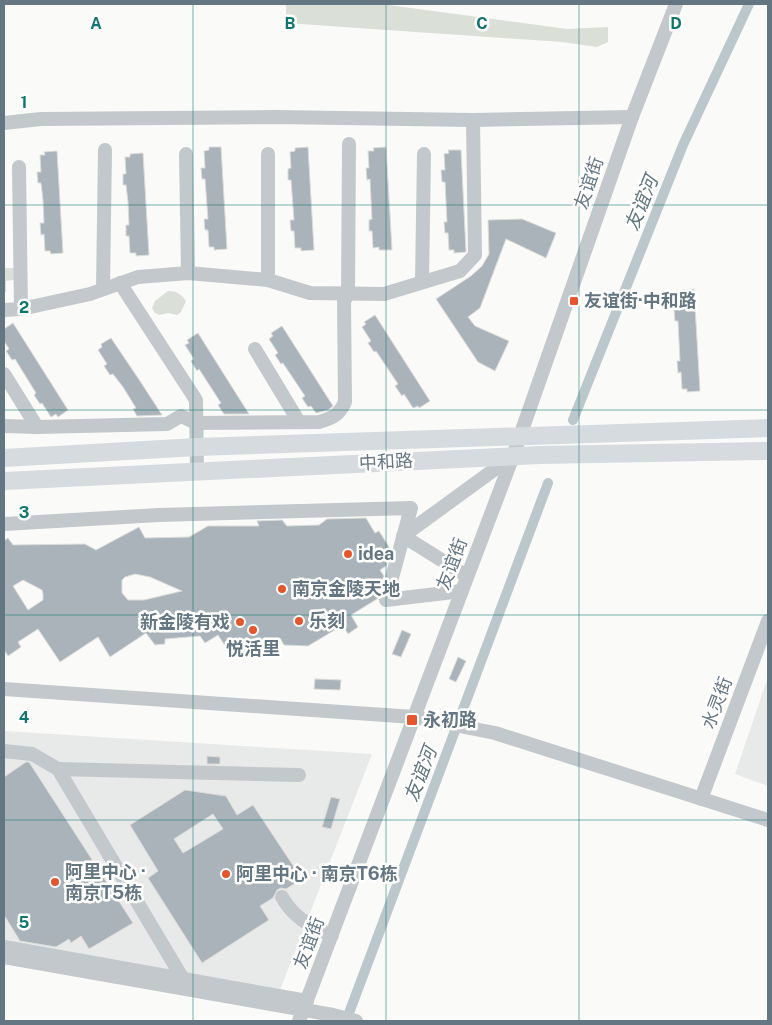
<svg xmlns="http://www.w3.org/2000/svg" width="772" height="1025" viewBox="0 0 772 1025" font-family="'Public Sans','Noto Sans SC',sans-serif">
<rect width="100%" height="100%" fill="#fafaf8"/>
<!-- built -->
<g fill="#e8e9e9">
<path d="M768,677V786L735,774Z"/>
<path d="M4,731L372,754L280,990L4,941Z"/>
</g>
<!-- green -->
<g fill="#dadfd7">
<path d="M286,4H381L567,29L608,27V42L597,47L562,42L286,23Z"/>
<path d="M4,258L5,268H20V279L6,281V292H4Z"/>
<path d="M168,291C177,291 181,294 186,301L181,312L177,315L168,313L160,315L155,313L152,308L155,301Z"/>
</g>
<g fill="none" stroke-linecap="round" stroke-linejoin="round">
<!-- canal -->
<g stroke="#bbc7cb" stroke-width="10">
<path d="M573,420L683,145L749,4"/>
<path d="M346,1021L548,483"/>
</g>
</g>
<!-- building -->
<g fill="#aab3b9" stroke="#dcdcda" fill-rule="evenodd">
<path d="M209,147H221L227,249L214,250V247H209L208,230H205L204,219H208L205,179H202L201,168H205L204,151L209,150Z"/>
<path d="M308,147L314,250L301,251V248H295L294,231H291L290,220H294L291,180H288V169L291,168L290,152L295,151V148Z"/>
<path d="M386,147L392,250H379V247L373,248L372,231H369V220L372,219L370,179L367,180L366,168H369L368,151H374L373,148Z"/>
<path d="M448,150H461L466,252L454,253V250H449L448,233H445L444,222H447L445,182H442L441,170H445L444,154L449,153Z"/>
<path d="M57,151L63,253L51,254L50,251H45L44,234L41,235L40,223H44L43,200L41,183H38L37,172H41L40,155H45L44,152Z"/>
<path d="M143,153L149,255L136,256V253H130L129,236H126V225H129L128,202L126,185H123V174H126L125,157H130V154Z"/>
<path d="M522,219L556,233L546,258L506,239L480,308L468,317L475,326L509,341L495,371L478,362L436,299L471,276L482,266L489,254L488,220Z"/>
<path d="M694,289L700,391L687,392V389H682L681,372L678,373L677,361H680L678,321H675L674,310H678L677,293H682V290Z"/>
<path d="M375,315L430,401L419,408L418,406L413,408L404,394L402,396L395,386L398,384L376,351L374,352L368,343L371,341L362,327L366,324L364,322Z"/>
<path d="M13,323L68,410L58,417L56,414L51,417L42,403L40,404L34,395L36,393L15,359L12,360L6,351L9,349L4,341V329Z"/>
<path d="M282,326L333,406L328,410L316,413L311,406L308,407L302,398L305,396L283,363L281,364L275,355L278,353L269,339L273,336L271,333Z"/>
<path d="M198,333L225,376L249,414H224L218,405L221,403L199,369L197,371L191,361L194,359L185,345L189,343L187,340Z"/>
<path d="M111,338L140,381L162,415L137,416L133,409L136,408L123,387L113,374L110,375L104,366L107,364L98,350L102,347L101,344Z"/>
<path d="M366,518L375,533L379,531L391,550L386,566L380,570L384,576L377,599L351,615L358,627L348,634L343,625L308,646L284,645L280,638L251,657L246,650L233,658L218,635L205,643L200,636L165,639V644L155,645L146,633L110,657L98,637L60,662L38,629L18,642L21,647L8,656L4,650V541L8,538L13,545L85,544L96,550L139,527L145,538L189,537L208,526H259L257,521L282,520L287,526L319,525L327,519ZM135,574L150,577L182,591L144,600H128L122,593V580L125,577ZM23,580L42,590L43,594V600L28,610L13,586Z"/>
<path d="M402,630L411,634L401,657L392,654Z"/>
<path d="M458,657L466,661L456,682L449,679Z"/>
<path d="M315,679L341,680L340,690L314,689Z"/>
<path d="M207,756L220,757V764H207Z"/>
<path d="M26,762H29L133,923L89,949L81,936L71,943L69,939L56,947L20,941L4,915V777Z"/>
<path d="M185,790L226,796L237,815L253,805L302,879L286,889L281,888L277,890L273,898L260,906L269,920L202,963L148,878L158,871L130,825ZM213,814L223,829L183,853L174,839Z"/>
<path d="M331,797L340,799L331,829L322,827Z"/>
</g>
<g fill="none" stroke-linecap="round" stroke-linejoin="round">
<!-- minor -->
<g stroke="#c3c8cc" stroke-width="14">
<path d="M4,123L41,119L275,117L473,120L632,117"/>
<path d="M186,154L188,273"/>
<path d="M268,154V280"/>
<path d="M19,167L21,309"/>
<path d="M422,282L424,154"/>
<path d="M120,283L196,400L197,472"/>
<path d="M103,289L105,150"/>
<path d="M4,310L21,309L90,294L138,277L188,273L268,280L310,293L384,294L460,271L475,255L473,120"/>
<path d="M255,349L299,422"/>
<path d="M4,374L37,427"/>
<path d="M4,426L37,427L167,424L181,416L196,423L319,422C333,418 339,415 345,402L344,301L348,294L349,144"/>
<path d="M4,524L159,515L411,508L386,600L462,591"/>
<path d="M467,576L403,536L513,456"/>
<path d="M4,689L414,717L495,733L768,820"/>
<path d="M4,751L32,754L58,769L183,979"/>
<path d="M58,769L299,775"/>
<path d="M701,799L768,621"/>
<path d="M282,897C293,917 311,928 332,935"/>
<path d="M4,947L307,1001"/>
<path d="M4,957L333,1015L356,1021"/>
<path d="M299,1021L513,456L632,117L676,4"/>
</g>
<!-- major -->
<g stroke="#d6dbdf" stroke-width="18">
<path d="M4,458L197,447L768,428"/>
<path d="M4,481L540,455L768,451"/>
</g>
</g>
<!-- grid -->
<path fill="none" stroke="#0f766e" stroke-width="1" stroke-opacity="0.55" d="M193,4V1021M386,4V1021M579,4V1021M4,205H768M4,410H768M4,615H768M4,820H768"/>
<!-- markers -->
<g fill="#e4572e" stroke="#fff" stroke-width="2">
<rect x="569" y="296" width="10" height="10" rx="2.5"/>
<circle cx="348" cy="554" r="5"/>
<circle cx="282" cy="589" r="5"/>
<circle cx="299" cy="621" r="5"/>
<circle cx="240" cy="622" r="5"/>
<circle cx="253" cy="630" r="5"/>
<rect x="406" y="714" width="12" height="12" rx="2.5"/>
<circle cx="226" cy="874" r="5"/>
<circle cx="55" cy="882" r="5"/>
</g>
<g text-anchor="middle" stroke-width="5" stroke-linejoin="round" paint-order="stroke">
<!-- street labels -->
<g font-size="18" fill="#657683" stroke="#fff">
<text transform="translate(589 183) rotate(-71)" y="6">友谊街</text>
<text transform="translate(386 462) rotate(-3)" y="6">中和路</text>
<text transform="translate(452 564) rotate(-69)" y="6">友谊街</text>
<text transform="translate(717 703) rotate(-69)" y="6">水灵街</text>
<text transform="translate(309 943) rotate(-69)" y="6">友谊街</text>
</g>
<!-- poi labels -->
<g font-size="18" font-weight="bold" fill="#657683" stroke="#fff" text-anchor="start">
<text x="584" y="307">友谊街·中和路</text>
<text x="358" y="560">idea</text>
<text x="292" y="595">南京金陵天地</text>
<text x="309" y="627">乐刻</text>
<text x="230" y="628" text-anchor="end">新金陵有戏</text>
<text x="253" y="655" text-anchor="middle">悦活里</text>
<text x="423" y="726">永初路</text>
<text x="65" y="878">阿里中心 ·<tspan x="65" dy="21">南京T5栋</tspan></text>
<text x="236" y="880">阿里中心 · 南京T6栋</text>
</g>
<!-- water labels -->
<g font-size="19" font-style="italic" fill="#60757c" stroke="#fff">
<text transform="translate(641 203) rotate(-68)" y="7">友谊河</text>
<text transform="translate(420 774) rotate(-69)" y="7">友谊河</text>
</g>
</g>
<g font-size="16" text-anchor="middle" font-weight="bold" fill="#0f766e" stroke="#fff" stroke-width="5" stroke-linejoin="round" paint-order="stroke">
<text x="96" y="29">A</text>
<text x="290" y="29">B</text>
<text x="482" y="29">C</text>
<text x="676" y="29">D</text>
<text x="24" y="108">1</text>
<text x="24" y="313">2</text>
<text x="24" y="518">3</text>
<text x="24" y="723">4</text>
<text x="24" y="928">5</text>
</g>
<!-- border -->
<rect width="772" height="1025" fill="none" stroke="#657683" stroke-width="10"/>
</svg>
